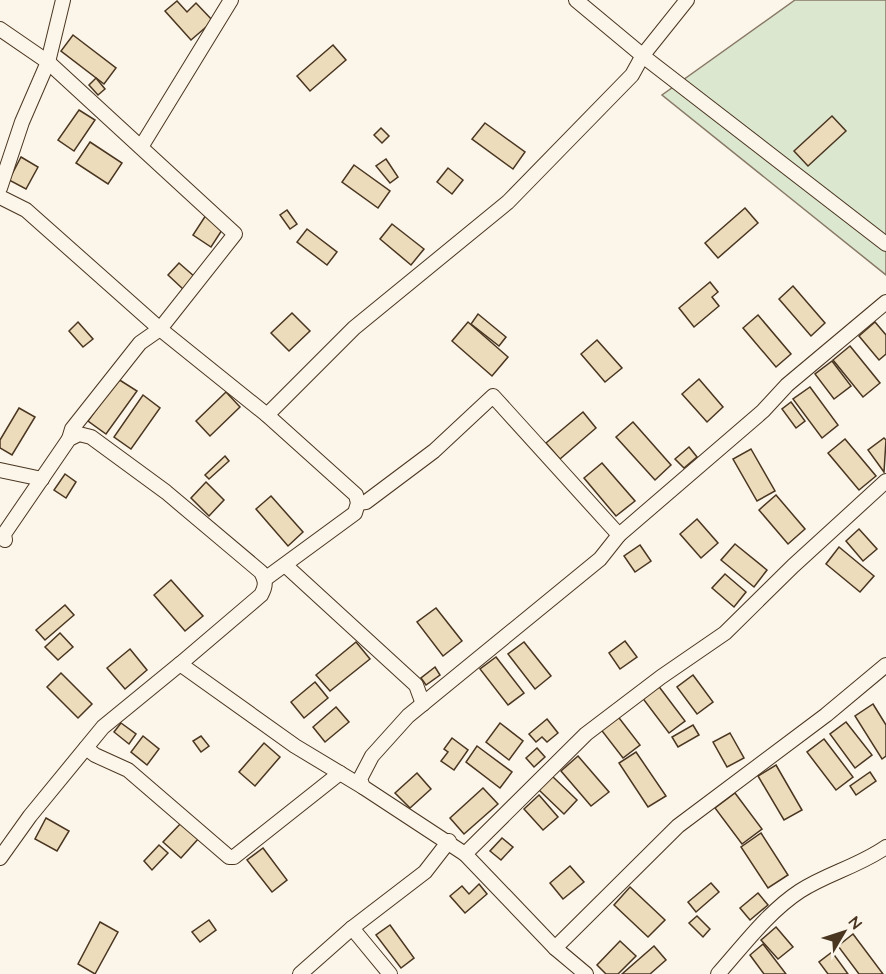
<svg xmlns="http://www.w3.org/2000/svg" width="886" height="974" viewBox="0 0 886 974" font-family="Quicksand,sans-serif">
<rect width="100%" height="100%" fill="#fbf6e9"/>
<!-- green -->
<path fill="#dce7d0" stroke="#887966" stroke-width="1.5" d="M795,0H886V275L662,95Z"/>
<!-- building -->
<g fill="#ecdcbc" stroke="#4a3520" stroke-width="1.5">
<path d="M177,1L187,12L196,3L213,21L191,40L165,11Z"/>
<path d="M73,35L116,68L104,84L61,51Z"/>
<path d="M333,45L346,60L310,91L297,76Z"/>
<path d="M96,78L105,89L98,95L89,85Z"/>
<path d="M79,110L95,120L74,151L58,140Z"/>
<path d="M832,116L846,131L808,166L794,151Z"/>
<path d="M485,123L525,152L513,169L472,139Z"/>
<path d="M381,128L389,136L382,143L374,135Z"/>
<path d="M90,142L122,163L108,184L76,163Z"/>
<path d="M21,157L38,167L26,189L9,180Z"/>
<path d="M386,159L398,177L390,183L376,166Z"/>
<path d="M354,165L390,191L378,208L342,182Z"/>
<path d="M448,168L463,180L452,194L437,182Z"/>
<path d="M745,208L758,223L718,258L705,243Z"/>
<path d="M287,210L297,224L290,229L280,215Z"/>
<path d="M206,215L224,227L211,247L193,235Z"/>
<path d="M392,224L424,249L411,265L380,239Z"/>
<path d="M307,229L337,252L327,265L297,242Z"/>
<path d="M179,263L195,277L184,290L168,275Z"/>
<path d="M710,282L718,292L712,297L719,306L694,327L679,308Z"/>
<path d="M793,286L825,323L811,336L779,299Z"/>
<path d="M292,313L310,331L289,351L271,333Z"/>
<path d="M478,314L506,337L499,346L471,324Z"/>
<path d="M758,315L791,354L776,367L743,328Z"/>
<path d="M78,322L93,339L83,347L69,331Z"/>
<path d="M468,322L508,357L492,376L452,341Z"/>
<path d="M875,322L886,335V354L879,360L859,336Z"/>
<path d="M597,340L622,368L605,382L581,354Z"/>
<path d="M850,346L880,383L863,397L833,360Z"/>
<path d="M832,361L851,386L834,399L815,374Z"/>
<path d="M118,379L137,391L106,434L88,421Z"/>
<path d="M699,379L723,407L707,422L682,394Z"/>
<path d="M810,387L838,425L822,438L793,399Z"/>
<path d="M226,392L240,407L210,436L196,421Z"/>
<path d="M143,395L160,408L131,449L114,437Z"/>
<path d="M791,402L805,421L796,428L782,409Z"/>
<path d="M19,408L35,417L12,455L0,448V440Z"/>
<path d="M583,412L596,428L560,459L546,443Z"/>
<path d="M633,422L671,465L655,480L616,437Z"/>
<path d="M884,438L886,440L884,472L868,450Z"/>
<path d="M845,439L876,476L859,490L828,453Z"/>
<path d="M689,447L697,457L684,468L675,459Z"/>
<path d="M751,449L775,491L757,501L733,459Z"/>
<path d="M225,456L229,461L209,479L205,475Z"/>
<path d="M602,463L635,501L616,516L584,478Z"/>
<path d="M65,474L76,482L66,498L54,490Z"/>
<path d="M206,482L224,500L209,516L191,498Z"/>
<path d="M776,495L805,529L788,544L759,510Z"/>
<path d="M271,496L303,532L288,546L256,509Z"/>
<path d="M697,519L718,543L701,558L680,534Z"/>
<path d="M859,529L877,549L863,561L846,541Z"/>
<path d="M735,544L767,570L754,587L721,560Z"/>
<path d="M640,545L651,561L635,572L624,556Z"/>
<path d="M839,547L874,576L860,592L826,564Z"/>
<path d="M725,574L746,592L734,607L712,588Z"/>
<path d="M171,580L203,616L185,631L154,595Z"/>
<path d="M65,605L74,615L45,640L36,630Z"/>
<path d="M436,608L462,641L443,656L417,622Z"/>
<path d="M60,633L73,647L58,660L45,647Z"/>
<path d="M625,641L637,657L620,669L609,653Z"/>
<path d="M356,642L370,659L330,691L316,675Z"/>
<path d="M524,642L551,676L535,689L508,654Z"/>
<path d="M130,649L147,670L125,689L107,668Z"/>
<path d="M496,657L524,693L508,705L480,669Z"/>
<path d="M435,667L440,675L426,685L421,678Z"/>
<path d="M61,673L92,704L78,718L47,687Z"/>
<path d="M693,675L713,702L697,714L677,687Z"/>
<path d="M315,682L328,698L304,718L291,702Z"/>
<path d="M657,684L685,721L669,733L641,696Z"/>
<path d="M873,704L886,725V756L882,759L855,716Z"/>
<path d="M336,707L349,722L325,742L313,727Z"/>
<path d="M616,714L640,745L623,758L599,727Z"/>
<path d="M547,719L558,733L547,742L542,737L536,742L529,734Z"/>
<path d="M846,722L872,755L855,768L830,734Z"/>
<path d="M121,723L136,734L129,744L114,732Z"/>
<path d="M500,723L523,741L509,760L486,742Z"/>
<path d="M693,725L699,735L678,747L672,737Z"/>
<path d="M730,733L744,758L727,767L713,742Z"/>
<path d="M143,736L159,749L147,765L131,752Z"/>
<path d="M201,736L209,746L201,752L193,741Z"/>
<path d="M452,738L468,750L454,770L441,761L448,752L444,749Z"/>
<path d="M824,739L853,777L836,790L807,752Z"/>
<path d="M264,743L280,757L255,786L239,772Z"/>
<path d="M477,746L512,772L500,788L466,762Z"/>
<path d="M537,748L545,757L534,767L526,758Z"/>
<path d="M636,752L666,796L648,807L619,763Z"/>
<path d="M578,756L609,792L591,806L561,771Z"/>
<path d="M776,765L802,810L784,820L758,776Z"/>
<path d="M870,772L876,781L856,795L850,786Z"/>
<path d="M417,773L431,789L410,808L395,793Z"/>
<path d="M552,776L577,800L564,814L539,790Z"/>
<path d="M483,788L498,804L464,834L450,818Z"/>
<path d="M735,793L762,829L742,844L715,808Z"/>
<path d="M539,795L558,817L543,830L524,809Z"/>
<path d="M46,818L69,831L57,851L35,839Z"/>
<path d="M182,822L199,838L181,858L163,842Z"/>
<path d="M761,833L788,875L768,888L741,847Z"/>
<path d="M502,838L513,847L501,860L490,851Z"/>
<path d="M159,845L168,853L152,870L144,861Z"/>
<path d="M263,848L287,880L272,892L247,860Z"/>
<path d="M570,866L584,882L563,899L550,883Z"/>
<path d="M711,883L719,892L696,912L688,902Z"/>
<path d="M479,884L487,894L465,913L450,896L462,886L469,894Z"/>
<path d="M630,887L665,920L648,937L614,905Z"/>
<path d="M758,893L768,905L750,920L740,908Z"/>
<path d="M697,916L710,929L703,937L689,923Z"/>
<path d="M209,920L216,930L200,942L192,932Z"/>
<path d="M100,922L118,932L95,974L78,964Z"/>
<path d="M390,925L414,958L401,968L376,935Z"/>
<path d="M776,927L793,947L778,959L761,940Z"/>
<path d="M853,934L883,974H859L838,946Z"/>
<path d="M620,941L636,956L618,974H606L597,965Z"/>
<path d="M763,944L786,974H764L750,955Z"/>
<path d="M654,946L666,960L650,974H622Z"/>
<path d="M832,952L848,974H828L819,962Z"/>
</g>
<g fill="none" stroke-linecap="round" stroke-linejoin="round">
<!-- minor casing -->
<g stroke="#4a3520" stroke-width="16">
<g id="minor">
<path d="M576,0L648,60L886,244"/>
<path d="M0,29L48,62L235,234L160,329L140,343L72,429L69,439"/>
<path d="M141,147L231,0"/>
<path d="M0,188L22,122L48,62L63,0"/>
<path d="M0,197L26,210L160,329L267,415L356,495L358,503L355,513L265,579"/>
<path d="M267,415L354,328L508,202L632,75L643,55L687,0"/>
<path d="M0,470L42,479"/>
<path d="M358,503L366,502L434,451L493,396L619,535"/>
<path d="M5,540L4,534L69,439L79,434L91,437L166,492L261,572C266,581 266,586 261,595L180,664"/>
<path d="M285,565L416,685L423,704"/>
<path d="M86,748L95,755L128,770L229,857H234L340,773"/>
<path d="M465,854L586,734L661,677L725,633L793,566L886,481"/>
<path d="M0,858L30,816L103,727L180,664L295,746L363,787"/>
<path d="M352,928L390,974"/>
<path d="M555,948L678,826L826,715L886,665"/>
<path d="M300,974L352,928L425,872L449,841"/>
<path d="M586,974L555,948L465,854L363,787L360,779L372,756L408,716L600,559L619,535L763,411L787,385L886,302"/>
<path d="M718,974C743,946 768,912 800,891C828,873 857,867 886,847"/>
</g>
</g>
<!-- minor -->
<use href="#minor" stroke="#fbf6e9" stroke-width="14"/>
</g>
<!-- north arrow -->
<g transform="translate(844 932) rotate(51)" stroke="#fbf6e9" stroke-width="4.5" paint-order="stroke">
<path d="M0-4.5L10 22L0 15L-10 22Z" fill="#4a3520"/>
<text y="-9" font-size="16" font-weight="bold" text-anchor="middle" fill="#4a3520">N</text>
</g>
</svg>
